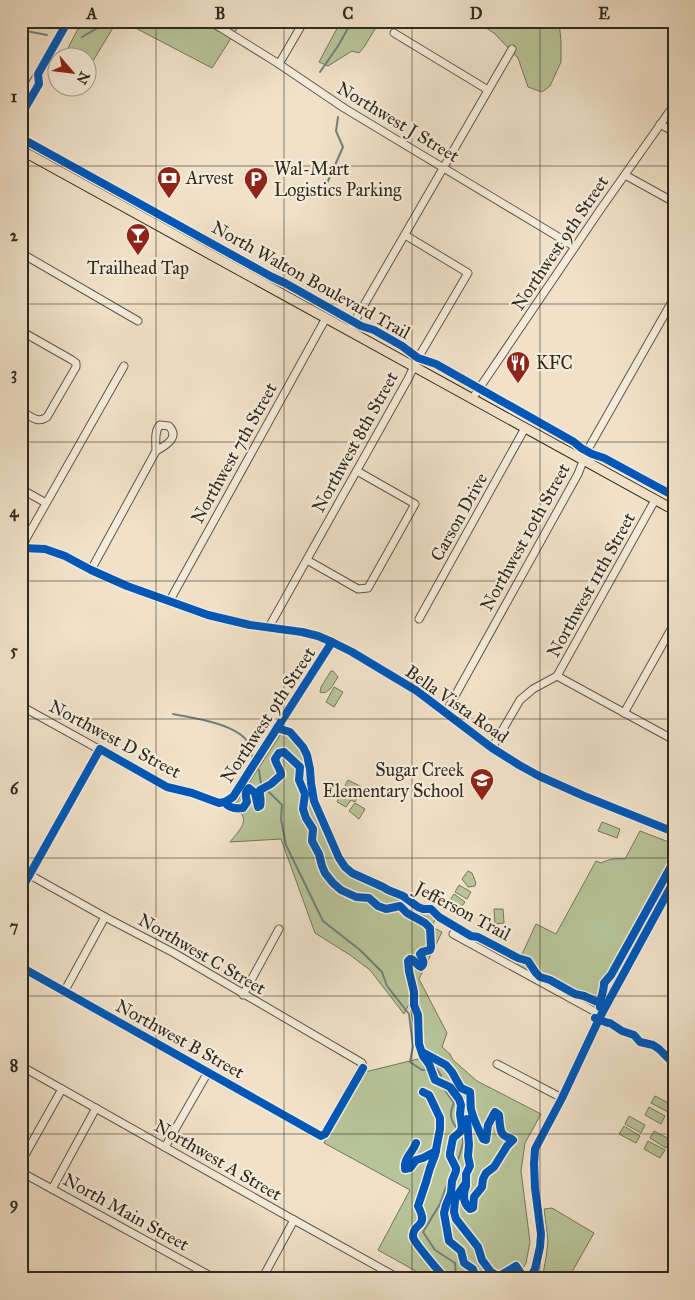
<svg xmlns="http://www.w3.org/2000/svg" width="695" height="1300" viewBox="0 0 695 1300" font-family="'IM FELL Great Primer',serif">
<rect width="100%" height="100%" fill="#f0e1c8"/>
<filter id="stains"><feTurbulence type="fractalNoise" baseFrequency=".004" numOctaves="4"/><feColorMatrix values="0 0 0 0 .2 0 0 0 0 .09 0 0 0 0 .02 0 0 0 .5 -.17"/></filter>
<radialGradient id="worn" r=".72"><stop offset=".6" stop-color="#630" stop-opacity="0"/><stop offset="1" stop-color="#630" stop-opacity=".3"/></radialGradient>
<!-- green -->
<g fill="#b7c398" stroke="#74765c">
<path d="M82,21H117L93,61L68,48Z"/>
<path d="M122,21H242L212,68Z"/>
<path d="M341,21H380L364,47L359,53L352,51L328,66L319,62Z"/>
<path d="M475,21H559L561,41V62L550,86L542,92L528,87L518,58L494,33Z"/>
<path d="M331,671H333L338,677L331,688L325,693L323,692L322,693L320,692L321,687Z"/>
<path d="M334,687L343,692L334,707L326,702Z"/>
<path d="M282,732L289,735L302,750L306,761L313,804L344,871L349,877L381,890L390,896L401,898L421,911H430L436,917L432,927L442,932L419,979L447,1033L442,1047L450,1054L453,1060L477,1081L541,1114L525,1143L521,1171L530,1242L526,1263L517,1279H430L378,1250L410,1190L324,1143L365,1072L422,1058L409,1004L404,1014L370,970L350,955L315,933L281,839L230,842C236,834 249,823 241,813C239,810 233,808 230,806L236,803Z"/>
<path d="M348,780L362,787L355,802L351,800L346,807L337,802Z"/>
<path d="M355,803L365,809L359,819L349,811Z"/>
<path d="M602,822L620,829L617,838L598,831Z"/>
<path d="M640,831L674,844V858L593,1004L517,965L536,924L556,934L596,861L601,863C609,859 616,858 625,859Z"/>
<path d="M468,871L472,873L476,883L475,886L468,887L462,879Z"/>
<path d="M459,885L471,892L467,899L455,892Z"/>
<path d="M454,894L465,902L459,910L448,903Z"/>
<path d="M494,909H503L504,923L495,924Z"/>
<path d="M655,1096L672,1105L668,1112L651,1103Z"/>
<path d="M649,1107L665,1116L661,1124L645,1115Z"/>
<path d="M629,1116L645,1125L641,1133L625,1124Z"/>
<path d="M624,1126L640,1136L636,1143L619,1134Z"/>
<path d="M654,1131L671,1140L666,1148L650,1138Z"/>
<path d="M648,1141L665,1150L660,1158L644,1149Z"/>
<path d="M552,1208L594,1233L568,1279H542L546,1258L548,1241L544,1209Z"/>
</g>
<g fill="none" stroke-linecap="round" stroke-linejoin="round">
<!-- stream -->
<g stroke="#70817d" stroke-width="2">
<path d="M21,30L47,35"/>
<path d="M82,37L101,26L112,21"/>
<path d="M320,72L338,46L352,21"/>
<path d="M324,190L343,147L336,131L338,117"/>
<path d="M173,714C196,719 254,725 252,756"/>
<path d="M259,770L261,784L282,805L281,819L286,845L323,921L360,950L382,972L387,986L409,1014L413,1046L410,1062L422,1070L437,1069L441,1076L442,1086L454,1103C447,1117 453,1125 463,1135V1143L459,1157L451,1173L440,1204L423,1232L435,1250L455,1263L456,1276L461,1279"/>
</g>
<!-- minor casing -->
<g stroke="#605749" stroke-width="9">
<g id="minor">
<path d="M208,21L221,28L279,64L344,108L575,247"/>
<path d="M394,33L488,90"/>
<path d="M279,64L304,21"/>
<path d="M21,104L68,21"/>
<path d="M660,124L674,132"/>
<path d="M625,175L672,201"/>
<path d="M21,253L138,321"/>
<path d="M21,331L72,360L76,363V367L47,417C38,424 30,416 21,411"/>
<path d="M349,331L512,49"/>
<path d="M472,399L600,210L674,105"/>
<path d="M21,489L46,503"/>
<path d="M22,548L45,549L65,556L91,570L127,586L208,615L250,625L302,632L318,636L332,642L352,652L417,691L492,748L519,765L539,776L584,796L674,832"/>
<path d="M21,549L27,537L124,366"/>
<path d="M307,560L358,589L368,588L415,504L357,471"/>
<path d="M91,570L156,451C166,445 180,438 169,426L160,425C154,431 156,442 156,451"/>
<path d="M169,602L326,318"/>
<path d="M419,619L525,428"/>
<path d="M269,627L408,379L418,358L468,273L405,235"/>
<path d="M557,676L674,740"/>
<path d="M21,706L167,787L192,793L219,803L225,802L233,797L332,642"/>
<path d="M446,712L578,474L587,451L674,298"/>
<path d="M624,713L674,624"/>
<path d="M492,748L520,700L533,689L557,676L655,500"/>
<path d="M21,870L105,917L174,953L362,1063L363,1068L325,1134L321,1136L21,967"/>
<path d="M21,890L100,749"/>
<path d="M453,934L601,1015"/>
<path d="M64,992L105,917"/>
<path d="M243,995L279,929"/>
<path d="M497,1064L562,1098"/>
<path d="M21,1066L294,1220L400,1279"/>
<path d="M165,1147L208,1072"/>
<path d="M21,1162L62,1089"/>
<path d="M21,1172L216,1279"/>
<path d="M52,1189L96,1108"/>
<path d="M262,1279L294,1220"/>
<path d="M529,1279L535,1269L540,1247L541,1234L535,1188L534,1164L535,1149L562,1098L601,1015L674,881"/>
</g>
</g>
<!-- major casing -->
<g stroke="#30291f" stroke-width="11">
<path id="major" d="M21,150L674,510"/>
</g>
<!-- minor -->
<use href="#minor" stroke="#f5ecdb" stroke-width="7"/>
<!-- major -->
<use href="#major" stroke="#f0e1c8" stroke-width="9"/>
<!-- cycleway casing -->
<g stroke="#f5ecdb" stroke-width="11">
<g id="cycleway">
<path d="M21,115L39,84L38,74L68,21"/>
<path d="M21,138L272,277L285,283L361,326L374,330L402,346L418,358L436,364L574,442L581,448L592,454L604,458L674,496"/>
<path d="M22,548L45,549L65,556L91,570L127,586L208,615L250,625L302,632L318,636L332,642L352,652L417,691L492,748L519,765L539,776L584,796L674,832"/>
<path d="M277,728L290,732L303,747L307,755L310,769L311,783L314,801L339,858L345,867L352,873L383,887L388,890L403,896L418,907L423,909H431L439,917L471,936L478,937L518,958L528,961L536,973L540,977L550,980L575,994L584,996L600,1003"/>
<path d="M225,802C229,809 236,809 243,808L247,802C246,798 244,791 249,788L255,793L258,807L260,806C262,800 259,796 260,790L271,784L281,775C281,769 276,765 275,759L279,753L284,752L300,767L299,780L305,794L303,809L306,818L313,829L312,841L319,854L322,866L325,873L333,883L341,890L356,897L369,898L378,906L386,909L400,906L407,913L425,923L430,928L431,947L430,950L422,952L420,954C422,958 426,963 421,967C416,965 415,959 410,959L408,961L409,971L414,992V1005L418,1015L419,1044L423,1056L429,1064L435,1080L450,1087L459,1099L461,1105L460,1114L462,1127L460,1132L453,1138L450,1153V1156L456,1168V1171L452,1181L451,1193L446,1205L444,1213L449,1241L461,1251L464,1263L473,1269L476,1279"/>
<path d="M21,890L100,749L167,787L192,793L219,803L225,802L233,797L332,642"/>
<path d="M21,967L321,1136L325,1134L363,1068"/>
<path d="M600,1007C600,998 604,992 604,983L611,975L674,861"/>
<path d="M595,1018L608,1023H610L622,1031L634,1035L640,1042L653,1045L659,1049L674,1064"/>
<path d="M422,1052L446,1065L452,1072L461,1088L470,1092C471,1098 470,1103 471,1109C473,1119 479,1130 483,1139L486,1140L488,1125L495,1112L499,1115C500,1122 499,1133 505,1136C508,1138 511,1138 513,1140L507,1146L494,1167L486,1173L483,1179L482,1187L474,1197L473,1208L470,1209C463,1203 463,1194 466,1186L465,1184L459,1193L455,1200L454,1212L456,1219L478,1247L482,1260L491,1272L496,1275H501L516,1266L520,1272L515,1279"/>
<path d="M423,1092L429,1095L431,1099L440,1118V1129L435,1155L430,1168L426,1182L418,1206C430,1229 412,1222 413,1237C414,1242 442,1276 447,1279"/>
<path d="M416,1143C413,1152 403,1159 405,1169L410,1168L416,1160L423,1158L436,1151"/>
<path d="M466,1184V1174L470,1166L468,1156L469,1145L467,1119"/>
<path d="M529,1279L535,1269L540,1247L541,1234L535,1188L534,1164L535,1149L562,1098L601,1015L674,881"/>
</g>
</g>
<!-- cycleway -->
<use href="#cycleway" stroke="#0057b8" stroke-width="8"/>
</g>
<!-- grid -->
<path fill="none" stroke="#30291f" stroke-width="1" stroke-opacity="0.55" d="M156,21V1279M284,21V1279M412,21V1279M540,21V1279M21,166H674M21,304H674M21,442H674M21,581H674M21,719H674M21,858H674M21,996H674M21,1134H674"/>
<!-- icons -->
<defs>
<g id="bank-pin" transform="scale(1.25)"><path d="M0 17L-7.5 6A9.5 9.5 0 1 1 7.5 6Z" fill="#8f2418" stroke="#f5ecdb"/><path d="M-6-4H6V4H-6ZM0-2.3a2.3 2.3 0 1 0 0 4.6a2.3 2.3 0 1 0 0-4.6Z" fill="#fff"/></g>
<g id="parking-pin" transform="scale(1.25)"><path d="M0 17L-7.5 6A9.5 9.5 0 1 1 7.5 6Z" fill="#8f2418" stroke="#f5ecdb"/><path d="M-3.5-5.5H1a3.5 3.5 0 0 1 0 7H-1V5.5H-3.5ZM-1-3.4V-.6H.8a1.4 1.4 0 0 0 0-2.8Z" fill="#fff"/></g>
<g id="bar-pin" transform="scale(1.25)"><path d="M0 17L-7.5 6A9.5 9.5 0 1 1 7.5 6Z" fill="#8f2418" stroke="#f5ecdb"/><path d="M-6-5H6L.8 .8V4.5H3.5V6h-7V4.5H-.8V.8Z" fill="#fff"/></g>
<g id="restaurant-pin" transform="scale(1.25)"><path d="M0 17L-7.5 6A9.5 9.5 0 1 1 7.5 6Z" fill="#8f2418" stroke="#f5ecdb"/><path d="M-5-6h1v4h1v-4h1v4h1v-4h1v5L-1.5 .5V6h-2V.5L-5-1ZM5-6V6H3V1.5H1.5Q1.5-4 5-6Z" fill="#fff"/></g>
<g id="school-pin" transform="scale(1.25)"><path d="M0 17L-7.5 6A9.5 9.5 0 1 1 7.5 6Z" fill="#8f2418" stroke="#f5ecdb"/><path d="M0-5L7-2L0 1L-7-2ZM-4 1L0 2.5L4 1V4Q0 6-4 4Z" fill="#fff"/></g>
</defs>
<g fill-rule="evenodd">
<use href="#bank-pin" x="169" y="178"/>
<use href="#parking-pin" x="256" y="179"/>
<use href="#bar-pin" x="138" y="235"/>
<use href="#restaurant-pin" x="518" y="363"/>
<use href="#school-pin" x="482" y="780"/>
</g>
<g text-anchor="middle" stroke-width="4.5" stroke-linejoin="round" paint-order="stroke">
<!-- street labels -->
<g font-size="18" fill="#30291f" stroke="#f5ecdb">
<text transform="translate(398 122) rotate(31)" y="6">Northwest J Street</text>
<text transform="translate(560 243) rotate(-56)" y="6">Northwest 9th Street</text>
<text transform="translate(311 280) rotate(29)" y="6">North Walton Boulevard Trail</text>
<text transform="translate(355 442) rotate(-61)" y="6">Northwest 8th Street</text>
<text transform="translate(234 453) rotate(-61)" y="6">Northwest 7th Street</text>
<text transform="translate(459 517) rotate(-61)" y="6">Carson Drive</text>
<text transform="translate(525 537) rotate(-61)" y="6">Northwest 10th Street</text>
<text transform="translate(591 585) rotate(-61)" y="6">Northwest 11th Street</text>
<text transform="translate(457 704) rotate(35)" y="6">Bella Vista Road</text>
<text transform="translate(268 715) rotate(-57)" y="6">Northwest 9th Street</text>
<text transform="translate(115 739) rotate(28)" y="6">Northwest D Street</text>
<text transform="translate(463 911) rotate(28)" y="6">Jefferson Trail</text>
<text transform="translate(202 954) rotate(30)" y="6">Northwest C Street</text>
<text transform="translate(180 1039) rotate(29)" y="6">Northwest B Street</text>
<text transform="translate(218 1160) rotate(30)" y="6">Northwest A Street</text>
<text transform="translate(126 1212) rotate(29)" y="6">North Main Street</text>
</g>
<!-- poi labels -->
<g font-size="18" fill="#30291f" stroke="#f5ecdb" text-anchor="start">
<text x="274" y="175">Wal-Mart<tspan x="274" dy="21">Logistics Parking</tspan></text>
<text x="186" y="184">Arvest</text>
<text x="138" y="274" text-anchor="middle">Trailhead Tap</text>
<text x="536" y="369">KFC</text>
<text x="464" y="776" text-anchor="end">Sugar Creek<tspan x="464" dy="21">Elementary School</tspan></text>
</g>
</g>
<!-- margin -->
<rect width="695" height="1300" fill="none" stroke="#f0e1c8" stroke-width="55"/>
<!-- north arrow -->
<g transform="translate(72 72) rotate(118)"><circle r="24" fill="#f5ecdb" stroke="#a69e90"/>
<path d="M0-4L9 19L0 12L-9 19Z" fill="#8f2418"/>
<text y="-8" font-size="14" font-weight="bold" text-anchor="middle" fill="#30291f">N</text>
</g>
<rect x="28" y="28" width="640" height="1244" fill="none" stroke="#30291f" stroke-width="2"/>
<g font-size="16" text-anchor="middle" font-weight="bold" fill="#30291f">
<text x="92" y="19">A</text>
<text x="220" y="19">B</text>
<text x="348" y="19">C</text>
<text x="476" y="19">D</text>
<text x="604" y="19">E</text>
<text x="14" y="102">1</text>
<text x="14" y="241">2</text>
<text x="14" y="379">3</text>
<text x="14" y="517">4</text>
<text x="14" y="656">5</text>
<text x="14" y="794">6</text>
<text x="14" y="932">7</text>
<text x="14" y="1071">8</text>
<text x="14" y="1209">9</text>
</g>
<rect width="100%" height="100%" filter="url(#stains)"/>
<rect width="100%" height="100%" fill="url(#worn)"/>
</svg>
